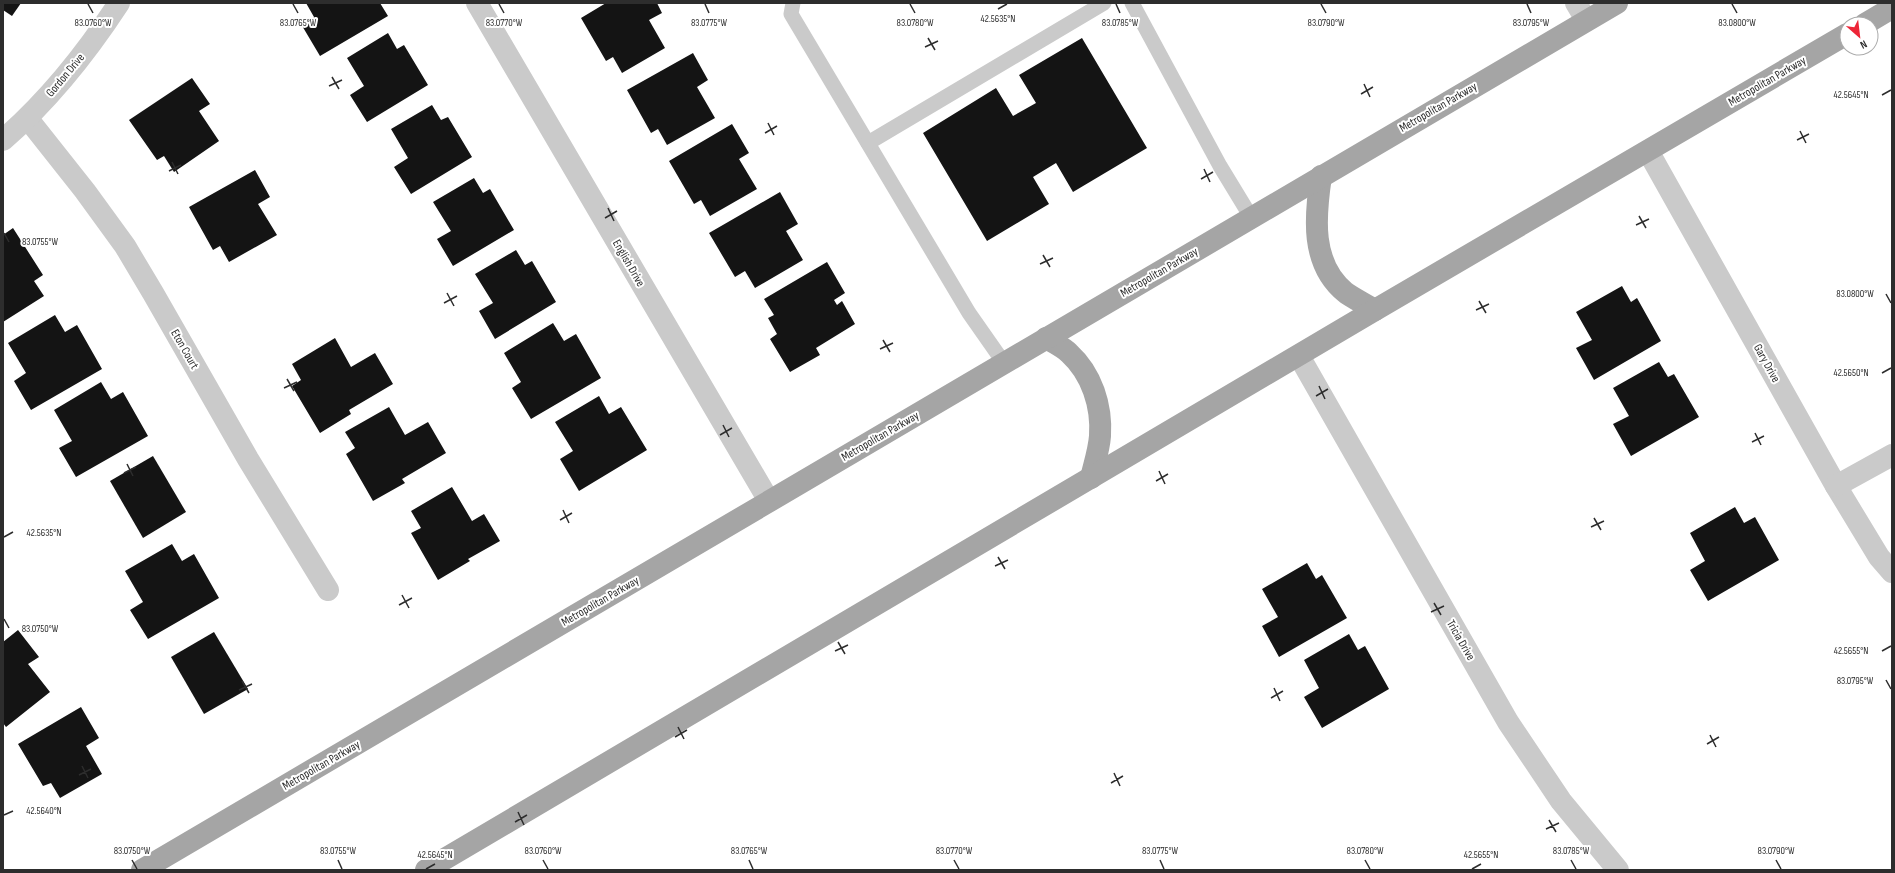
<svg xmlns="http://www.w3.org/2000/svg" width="1895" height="873" viewBox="0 0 1895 873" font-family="'Sofia Sans Condensed',sans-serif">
<rect width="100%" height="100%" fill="#fff"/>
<!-- building -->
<g fill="#141414">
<path d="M3,3H21L12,16L3,10Z"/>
<path d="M306,3H380L388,16L320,56L301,24L314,17Z"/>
<path d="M606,3H657L662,13L649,20L665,48L622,73L613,57L606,61L581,18Z"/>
<path d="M388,33L397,49L404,45L428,85L367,122L350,95L364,86L347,58Z"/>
<path d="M1082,38L1147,148L1073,192L1056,163L1033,177L1049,204L987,241L923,133L996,88L1013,116L1036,103L1019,75Z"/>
<path d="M693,53L708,80L697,87L715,118L667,145L658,129L651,133L627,90Z"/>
<path d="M192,78L210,104L199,111L219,141L174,172L164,156L157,160L129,120Z"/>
<path d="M432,105L441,120L448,117L472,157L411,194L394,167L408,158L391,129Z"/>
<path d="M732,124L749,153L739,159L757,189L710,216L701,200L694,204L669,161Z"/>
<path d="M255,170L270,197L258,204L277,235L229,262L220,246L213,250L189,207Z"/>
<path d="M474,178L483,193L490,189L514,230L453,266L437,239L451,231L433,202Z"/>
<path d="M780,192L798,224L786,231L803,260L755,288L745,271L735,277L709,233Z"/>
<path d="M13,228L43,275L34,281L44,296L3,322V235Z"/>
<path d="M516,250L525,265L532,261L556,302L495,339L479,311L493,303L475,274Z"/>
<path d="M827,262L845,293L834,300L837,305L842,301L855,324L816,348L820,355L790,372L770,339L777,334L768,318L774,315L764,299Z"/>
<path d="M1622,286L1631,302L1637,298L1661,341L1594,380L1576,348L1592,340L1576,312Z"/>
<path d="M55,315L65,332L77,325L102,369L31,410L14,381L26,373L8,343Z"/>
<path d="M553,323L564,341L576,334L601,378L531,419L512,388L521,382L504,353Z"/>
<path d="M335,338L351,367L375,353L393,384L349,410L351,414L320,433L292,386L301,380L292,364Z"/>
<path d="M1659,362L1668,377L1674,374L1699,417L1631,456L1613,424L1629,416L1613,388Z"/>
<path d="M101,382L111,399L123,392L148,436L76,477L59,448L72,441L54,410Z"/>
<path d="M599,396L609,414L621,407L647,450L579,491L560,459L573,451L555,422Z"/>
<path d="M389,407L405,435L428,422L446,453L402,479L405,483L373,501L346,454L355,448L345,432Z"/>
<path d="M153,456L186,512L143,538L110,481Z"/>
<path d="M452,487L472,521L484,514L500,541L468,559L470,561L438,580L411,533L421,528L411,511Z"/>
<path d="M1735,507L1744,523L1755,517L1779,560L1708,601L1690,570L1705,561L1690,533Z"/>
<path d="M172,544L182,561L194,554L219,598L148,639L130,610L143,602L125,571Z"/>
<path d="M1307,563L1316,579L1322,575L1347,618L1279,657L1262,626L1278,617L1262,589Z"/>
<path d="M18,630L39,657L28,664L50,692L6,727L3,723V642Z"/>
<path d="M214,632L248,689L204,714L171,657Z"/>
<path d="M1349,634L1358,650L1365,646L1389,689L1322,728L1304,697L1319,688L1304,660Z"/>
<path d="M81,707L99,738L86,746L102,774L60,798L51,783L43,786L18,744Z"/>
</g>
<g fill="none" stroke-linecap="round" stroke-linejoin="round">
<!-- service -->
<g stroke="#cacaca" stroke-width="15">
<path d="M793,3L791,14L969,313L1004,363"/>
<path d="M1132,3L1220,166L1251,217"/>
<path d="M868,143L1104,3"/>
</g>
<!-- minor -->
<g stroke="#cacaca" stroke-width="22">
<path d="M477,3L769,501"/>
<path d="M1576,3L1586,20"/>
<path d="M28,119L85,191L125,246L153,293L248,459L328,590"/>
<path d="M3,140C48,101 87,52 119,3"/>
<path d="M1648,151L1836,486L1879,557L1892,572"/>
<path d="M1299,356L1508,722L1561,801L1618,870"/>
<path d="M1836,486L1892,455"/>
</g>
<!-- primary -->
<g stroke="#a5a5a5" stroke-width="22">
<path d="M1865,24L1892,8"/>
<path d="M1321,176C1315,216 1310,264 1346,293C1355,299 1366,305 1375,310"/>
<path d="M1046,338C1054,343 1063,347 1069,353C1092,374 1102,406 1100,436C1099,450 1094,465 1091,478"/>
<path d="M142,870L1617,3"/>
<path d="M426,870L1375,310L1847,34"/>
</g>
</g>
<!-- ticks -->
<path fill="none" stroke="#2d2d2d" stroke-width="1.5" d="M88,4L93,13M293,4L298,13M499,4L504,13M705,4L709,13M910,4L915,13M1116,4L1120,13M1321,4L1326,13M1527,4L1531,13M1732,4L1737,13M998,9L1007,4M928,38L935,50M925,47L938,41M332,77L339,89M1364,84L1370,97M329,86L342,80M1361,94L1373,87M1882,95L1891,90M768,123L774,135M1800,131L1806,143M765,133L777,126M1797,140L1809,134M172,162L178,174M1204,169L1210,182M169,171L181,165M1201,179L1213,172M608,208L614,221M1639,216L1646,228M605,218L617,211M1636,225L1649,219M4,233L9,242M1043,255L1050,267M1040,264L1053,258M447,293L454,306M1886,294L1891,303M1479,301L1486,313M444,303L457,296M1476,310L1489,304M883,340L890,352M880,349L893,343M1882,373L1891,368M287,379L294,391M1319,386L1325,399M284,388L297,382M1316,396L1328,389M723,425L729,437M1755,433L1761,445M720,435L732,428M1752,442L1764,436M127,464L133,476M1159,471L1165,484M124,473L136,467M1156,481L1168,474M563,510L569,523M1594,518L1601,530M560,520L572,513M1591,527L1604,521M4,537L13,532M998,557L1005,569M995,566L1008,560M402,595L409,608M1434,603L1441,615M399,605L412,598M1431,612L1444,606M4,619L9,628M838,642L845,654M835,651L848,645M1882,651L1891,646M1886,680L1891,689M242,681L249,693M1274,688L1280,701M239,690L252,684M1271,698L1283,691M678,727L684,739M1710,735L1716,747M675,737L687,730M1707,744L1719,737M82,766L88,778M1114,773L1120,786M79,775L91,769M1111,783L1123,776M518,812L524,825M4,815L13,811M1549,820L1556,832M515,822L527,815M1546,829L1559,823M132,860L137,869M338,860L342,869M543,860L548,869M749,860L753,869M954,860L959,869M1160,860L1164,869M1365,860L1370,869M1571,860L1576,869M1776,860L1781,869M426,869L435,864M1472,869L1481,864"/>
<g text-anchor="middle" stroke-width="4" stroke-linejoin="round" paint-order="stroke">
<!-- street labels -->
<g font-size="12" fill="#2d2d2d" stroke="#fff">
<text transform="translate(65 75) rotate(-50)" y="4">Gordon Drive</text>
<text transform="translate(1767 81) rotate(-30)" y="4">Metropolitan Parkway</text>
<text transform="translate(1438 107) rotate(-30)" y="4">Metropolitan Parkway</text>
<text transform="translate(629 263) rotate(60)" y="4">English Drive</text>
<text transform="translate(1159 272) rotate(-30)" y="4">Metropolitan Parkway</text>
<text transform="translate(185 349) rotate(60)" y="4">Eton Court</text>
<text transform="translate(1767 363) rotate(61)" y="4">Gary Drive</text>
<text transform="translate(880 436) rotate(-30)" y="4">Metropolitan Parkway</text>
<text transform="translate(600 601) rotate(-30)" y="4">Metropolitan Parkway</text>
<text transform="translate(1461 640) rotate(60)" y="4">Tricia Drive</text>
<text transform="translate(321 765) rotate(-30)" y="4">Metropolitan Parkway</text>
</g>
</g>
<g font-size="10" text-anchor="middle" fill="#2d2d2d" stroke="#fff" stroke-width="4" stroke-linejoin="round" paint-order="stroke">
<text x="998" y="22">42.5635°N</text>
<text x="93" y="26">83.0760°W</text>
<text x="298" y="26">83.0765°W</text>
<text x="504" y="26">83.0770°W</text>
<text x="709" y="26">83.0775°W</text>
<text x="915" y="26">83.0780°W</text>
<text x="1120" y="26">83.0785°W</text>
<text x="1326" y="26">83.0790°W</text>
<text x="1737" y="26">83.0800°W</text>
<text x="1531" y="26">83.0795°W</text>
<text x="1851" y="98">42.5645°N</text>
<text x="40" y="245">83.0755°W</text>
<text x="1855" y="297">83.0800°W</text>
<text x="1851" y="376">42.5650°N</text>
<text x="44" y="536">42.5635°N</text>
<text x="40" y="632">83.0750°W</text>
<text x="1851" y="654">42.5655°N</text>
<text x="1855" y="684">83.0795°W</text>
<text x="44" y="814">42.5640°N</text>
<text x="132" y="854">83.0750°W</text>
<text x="338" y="854">83.0755°W</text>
<text x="543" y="854">83.0760°W</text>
<text x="749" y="854">83.0765°W</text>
<text x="954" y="854">83.0770°W</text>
<text x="1160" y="854">83.0775°W</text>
<text x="1365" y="854">83.0780°W</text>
<text x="1571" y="854">83.0785°W</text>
<text x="1776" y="854">83.0790°W</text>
<text x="435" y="858">42.5645°N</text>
<text x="1481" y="858">42.5655°N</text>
</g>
<!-- border -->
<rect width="1895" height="873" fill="none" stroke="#2d2d2d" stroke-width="8"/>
<!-- north arrow -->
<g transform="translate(1859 36) rotate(152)"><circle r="19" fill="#ffffff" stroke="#ababab"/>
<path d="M0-3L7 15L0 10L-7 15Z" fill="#ed2537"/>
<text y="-6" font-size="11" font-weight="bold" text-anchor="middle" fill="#2d2d2d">N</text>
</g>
</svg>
